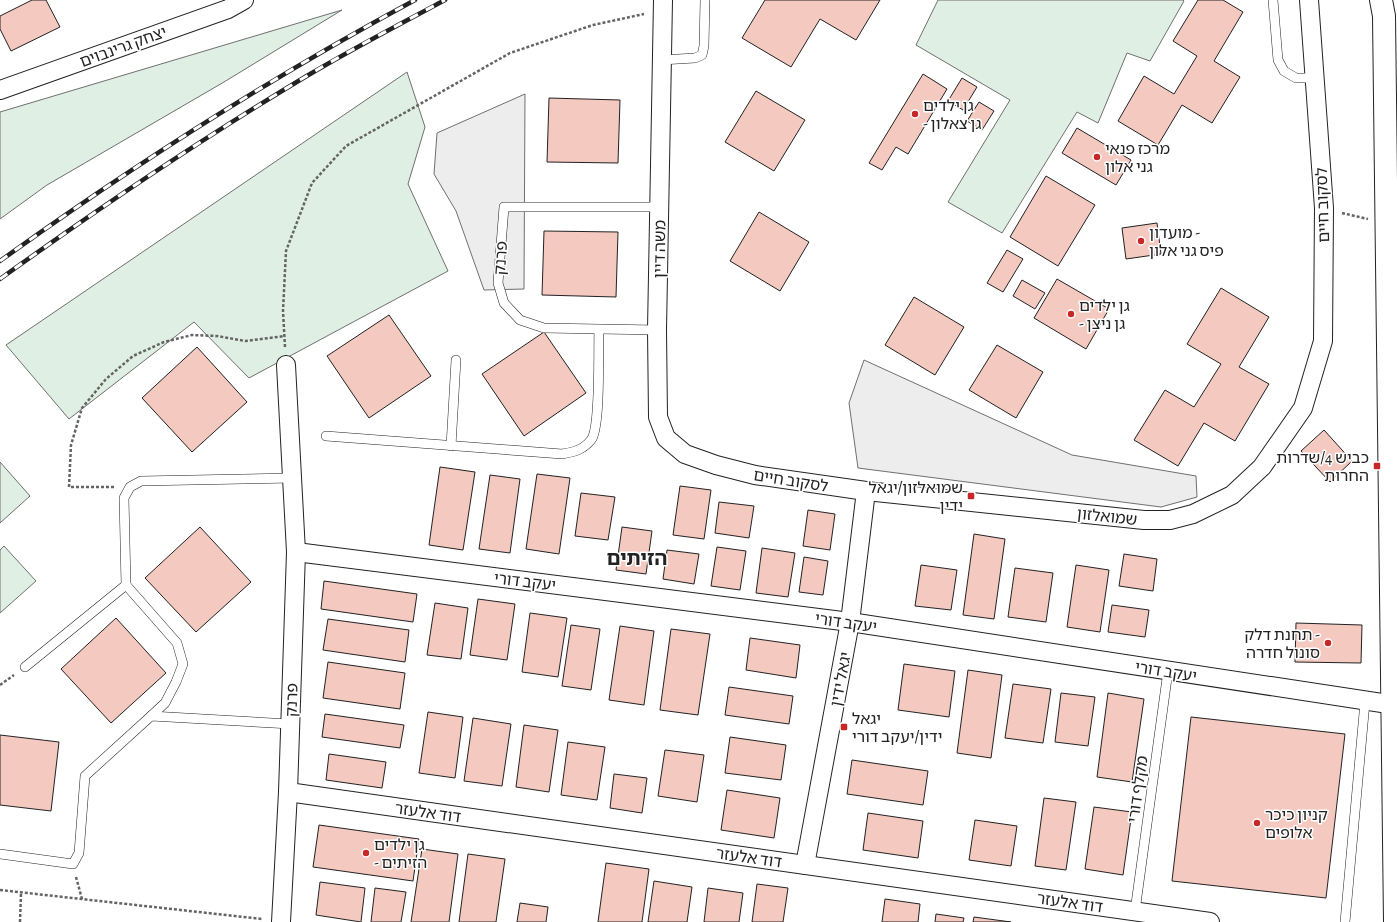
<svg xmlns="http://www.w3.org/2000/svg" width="1397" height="922" viewBox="0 0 1397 922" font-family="'Alegreya Sans','Noto Sans Hebrew',sans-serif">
<rect width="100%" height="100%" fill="#fff"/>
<!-- green -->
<g fill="#e0efe3" stroke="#6f6f6f">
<path d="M938,0H1183L1184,1L1150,61L1127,53L1098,123L1077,112L1002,233L948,202L1010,100L916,45Z"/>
<path d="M342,10L224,82L47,185L0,219V112Z"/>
<path d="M407,72L425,127L408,184L448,271L249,378L194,322L69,419L6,345Z"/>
<path d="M0,462L30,496L0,523Z"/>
<path d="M4,546L36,581L0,613V550Z"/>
</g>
<!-- parking -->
<g fill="#ededed" stroke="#6f6f6f">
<path d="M525,94L524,289L484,290L456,211L434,174L437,133Z"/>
<path d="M864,360L1072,455L1196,476L1197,497L1161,507L858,468L849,403Z"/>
</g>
<!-- building -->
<g fill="#f3c9c0" stroke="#222">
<path d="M32,0H46L60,27L11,51L0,29V16Z"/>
<path d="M765,0H880L856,40L820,19L791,67L742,38Z"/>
<path d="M1198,0H1223L1243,12L1214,61L1240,77L1212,123L1182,105L1158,145L1118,121L1144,76L1174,94L1197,56L1173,41Z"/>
<path d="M923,74L947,89L908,154L896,147L882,170L869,163Z"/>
<path d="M962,78L977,87L963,110L948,101Z"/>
<path d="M756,91L805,120L774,171L725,142Z"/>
<path d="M549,98L620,100L618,163L547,162Z"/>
<path d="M979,102L994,111L982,130L967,121Z"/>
<path d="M1077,128L1131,160L1116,185L1062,153Z"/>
<path d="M1046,176L1095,205L1058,266L1010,237Z"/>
<path d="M759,212L809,242L780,291L730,261Z"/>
<path d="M1157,223L1161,254L1126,259L1122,228Z"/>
<path d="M544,231L618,232L616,297L542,295Z"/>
<path d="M1007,250L1023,259L1003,292L987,283Z"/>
<path d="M1057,279L1109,309L1086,349L1034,318Z"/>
<path d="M1022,280L1045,293L1035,309L1013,296Z"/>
<path d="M1221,288L1269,317L1239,367L1269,384L1235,441L1204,423L1178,466L1134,440L1165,390L1194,407L1221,364L1187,344Z"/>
<path d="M914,297L964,327L935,375L885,345Z"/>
<path d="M389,315L431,376L369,418L327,356Z"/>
<path d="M544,332L586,393L524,436L482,374Z"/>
<path d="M997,345L1043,372L1016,418L969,390Z"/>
<path d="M197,347L247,402L192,452L142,398Z"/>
<path d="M1324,430L1352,461L1330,482L1301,451Z"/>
<path d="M440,467L475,472L463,550L429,545Z"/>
<path d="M537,474L570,478L559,554L526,549Z"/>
<path d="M490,475L520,479L510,553L479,549Z"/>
<path d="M680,486L711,490L704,539L673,535Z"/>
<path d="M581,493L615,497L608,540L575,536Z"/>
<path d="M719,502L754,506L749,538L715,533Z"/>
<path d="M808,510L835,514L830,550L803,546Z"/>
<path d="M200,527L251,582L196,632L145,578Z"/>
<path d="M622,527L652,531L646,574L616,570Z"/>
<path d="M974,534L1005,539L994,619L963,615Z"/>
<path d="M717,547L746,551L740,590L711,586Z"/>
<path d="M762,548L795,553L788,597L756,593Z"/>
<path d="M667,550L699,554L694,584L663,579Z"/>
<path d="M1124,554L1157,559L1153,591L1119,586Z"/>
<path d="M804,557L828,561L823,595L799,592Z"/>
<path d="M921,565L957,570L951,610L915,606Z"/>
<path d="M1076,565L1109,570L1100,632L1067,627Z"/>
<path d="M1015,568L1053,573L1046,622L1008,617Z"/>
<path d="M324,581L417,594L413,622L321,609Z"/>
<path d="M478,599L515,604L507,660L470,655Z"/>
<path d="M435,603L468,608L461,659L427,655Z"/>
<path d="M1112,605L1149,610L1145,637L1108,632Z"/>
<path d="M530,613L567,618L558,677L522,672Z"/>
<path d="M116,618L166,673L111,723L61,669Z"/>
<path d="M328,619L409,630L405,662L323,650Z"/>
<path d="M1296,623L1362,625L1361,663L1295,662Z"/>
<path d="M571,625L600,629L591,690L562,686Z"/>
<path d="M620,626L654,631L644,705L609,700Z"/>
<path d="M671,629L710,634L698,715L660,710Z"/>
<path d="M750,638L800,645L796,678L746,670Z"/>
<path d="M328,662L405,673L400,709L323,698Z"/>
<path d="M904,664L955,671L949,717L898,710Z"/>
<path d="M968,670L1002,675L991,758L957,753Z"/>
<path d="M1013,684L1051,689L1043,743L1005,738Z"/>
<path d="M729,687L793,696L789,724L725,715Z"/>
<path d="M1061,693L1095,697L1088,746L1055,742Z"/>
<path d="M1108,693L1144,699L1132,782L1097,777Z"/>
<path d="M428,712L463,717L455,778L419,773Z"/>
<path d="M325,714L404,725L400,748L322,737Z"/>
<path d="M1191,717L1345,734L1326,898L1172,881Z"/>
<path d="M473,718L511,724L502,786L464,781Z"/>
<path d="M524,725L558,730L549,792L516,787Z"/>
<path d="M0,735L59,742L51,811L0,805Z"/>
<path d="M730,737L786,745L781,780L725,773Z"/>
<path d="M568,742L605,747L597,800L561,795Z"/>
<path d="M665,750L704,755L697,802L658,796Z"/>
<path d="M329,754L386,762L382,788L326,780Z"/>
<path d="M852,760L928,771L923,805L847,794Z"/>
<path d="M614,774L647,778L642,813L610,808Z"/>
<path d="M727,790L780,798L774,838L721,830Z"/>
<path d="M1044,798L1076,802L1066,870L1035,866Z"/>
<path d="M1094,807L1132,812L1123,875L1085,869Z"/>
<path d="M868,813L923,821L918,858L863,850Z"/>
<path d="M975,820L1017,826L1011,866L969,860Z"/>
<path d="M319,825L419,839L413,881L313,867Z"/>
<path d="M422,849L458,854L449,922H411Z"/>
<path d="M468,854L505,859L496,922H459Z"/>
<path d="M606,863L649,869L642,922H598Z"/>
<path d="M654,881L692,887L687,922H648Z"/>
<path d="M320,882L365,888L361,922L316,915Z"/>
<path d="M757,884L788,888L783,922H752Z"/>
<path d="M375,888L406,892L401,922H371Z"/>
<path d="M708,888L743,893L739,922H704Z"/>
<path d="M885,899L920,904L918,922H882Z"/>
<path d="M520,903L548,907L546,922H517Z"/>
<path d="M936,914L964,918L963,922H935Z"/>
<path d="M974,917L1011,922H973Z"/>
</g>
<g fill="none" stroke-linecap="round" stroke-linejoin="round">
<!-- service casing -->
<g stroke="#222" stroke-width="10">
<g id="service">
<path d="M1273,0L1278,60L1284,71L1296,78H1315"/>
<path d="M661,60L695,58L702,55L704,46L705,0"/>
<path d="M657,330L544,328L520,320L504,303L498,283L504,207H660"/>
<path d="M326,436L562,454C574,452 583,450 591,440C601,428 598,349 599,330"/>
<path d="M451,446L456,360"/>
<path d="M126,585L177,643L183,664L176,682L165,703L151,716"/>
<path d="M25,667L126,585L124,498L130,487L141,481L293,478"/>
<path d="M0,854L73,864L79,853L85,776L151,716L291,724"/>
<path d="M1135,911L1168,671"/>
<path d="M1345,922L1365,702"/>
</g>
</g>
<!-- minor casing -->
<g stroke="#222" stroke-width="20">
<g id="minor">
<path d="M663,0L657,330L658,417L666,438L685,454L716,465L755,475L866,491L1144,520H1170L1193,514L1232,495L1262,467L1303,408L1323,341L1324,208L1309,0"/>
<path d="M0,90L228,9L244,0"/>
<path d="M296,552L850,622L1395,705"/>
<path d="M288,792L1210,922"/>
<path d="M805,865L850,622L866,491"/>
<path d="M281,922L288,792L296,552L286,365"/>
</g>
</g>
<!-- trunk casing -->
<g stroke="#222" stroke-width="24">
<path id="trunk" d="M1381,0L1384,16C1390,318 1394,620 1395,922"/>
</g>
<!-- path -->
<g stroke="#646464" stroke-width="2.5" stroke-dasharray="3 2" stroke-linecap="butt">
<path d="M1342,213L1368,219"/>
<path d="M285,347L283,311L286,251L312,183L346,146L510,53L593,25L644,14"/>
<path d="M114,487H69L71,445L82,408L106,379L133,356L164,342L192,335L217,336L245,341L285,336"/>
<path d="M0,685L14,675"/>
<path d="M76,877L82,899"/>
<path d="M0,890L262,919"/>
<path d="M20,922L21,893"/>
</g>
<!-- service -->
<use href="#service" stroke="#fff" stroke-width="9"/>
<!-- minor -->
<use href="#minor" stroke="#fff" stroke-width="18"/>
<!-- trunk -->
<use href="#trunk" stroke="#fff" stroke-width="22"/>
<!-- rail casing -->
<g stroke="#222" stroke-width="4.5">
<g id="rail">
<path d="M0,261C134,165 270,78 415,0"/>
<path d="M0,279C99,208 200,140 305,77C350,50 398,25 445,0"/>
</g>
</g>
<!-- rail -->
<use href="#rail" stroke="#fff" stroke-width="3" stroke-dasharray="9" stroke-linecap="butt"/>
</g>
<!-- markers -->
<g fill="#c62828" stroke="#fff" stroke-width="1.5">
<circle cx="915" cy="114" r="4"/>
<circle cx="1097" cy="157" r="4"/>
<circle cx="1141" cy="241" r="4"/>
<circle cx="1071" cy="314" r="4"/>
<rect x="1373" y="462" width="8" height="8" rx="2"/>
<rect x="967" y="492" width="8" height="8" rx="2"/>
<circle cx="1328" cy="643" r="4"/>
<rect x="840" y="723" width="8" height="8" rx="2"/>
<circle cx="1257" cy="823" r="4"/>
<circle cx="366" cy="853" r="4"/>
</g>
<g text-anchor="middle" stroke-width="3" stroke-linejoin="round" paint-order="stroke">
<!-- street labels -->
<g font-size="16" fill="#222" stroke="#fff">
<text transform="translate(123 46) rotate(-20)" y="6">יצחק גרינבוים</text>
<text transform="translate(1322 205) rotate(-92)" y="6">לסקוב חיים</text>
<text transform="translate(659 249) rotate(-89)" y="6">משה דיין</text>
<text transform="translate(500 258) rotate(-86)" y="6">פרנק</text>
<text transform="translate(791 480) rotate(9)" y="6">לסקוב חיים</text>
<text transform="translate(1107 516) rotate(6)" y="6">שמואלזון</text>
<text transform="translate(525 581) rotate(7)" y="6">יעקב דורי</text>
<text transform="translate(846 622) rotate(8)" y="6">יעקב דורי</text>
<text transform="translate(1166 671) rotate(9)" y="6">יעקב דורי</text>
<text transform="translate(840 679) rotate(-79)" y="6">יגאל ידין</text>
<text transform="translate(291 700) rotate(-88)" y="6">פרנק</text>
<text transform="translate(1137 789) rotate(-82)" y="6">מקלף דורי</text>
<text transform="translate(428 812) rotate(8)" y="6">דוד אלעזר</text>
<text transform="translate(749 857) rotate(8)" y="6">דוד אלעזר</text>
<text transform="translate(1070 902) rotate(8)" y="6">דוד אלעזר</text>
</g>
<!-- poi labels -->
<g font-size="16" fill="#222" stroke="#fff" text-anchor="start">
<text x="923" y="111">גן ילדים<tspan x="923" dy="18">- גן צאלון</tspan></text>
<text x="1105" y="154">מרכז פנאי<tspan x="1105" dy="18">גני אלון</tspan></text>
<text x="1149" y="238">מועדון -<tspan x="1149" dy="18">פיס גני אלון</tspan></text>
<text x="1079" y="311">גן ילדים<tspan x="1079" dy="18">- גן ניצן</tspan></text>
<text x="1369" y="463" text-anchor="end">כביש 4/שדרות<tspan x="1369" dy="18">החרות</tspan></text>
<text x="963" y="493" text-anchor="end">שמואלזון/יגאל<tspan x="963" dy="18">ידין</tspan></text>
<text x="1320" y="640" text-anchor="end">תחנת דלק -<tspan x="1320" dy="18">סונול חדרה</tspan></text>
<text x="852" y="724">יגאל<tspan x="852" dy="18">ידין/יעקב דורי</tspan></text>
<text x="1265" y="820">קניון כיכר<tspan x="1265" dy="18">אלופים</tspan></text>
<text x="374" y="850">גן ילדים<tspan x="374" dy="18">- הזיתים</tspan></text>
</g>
<!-- district labels -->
<g font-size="20" font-weight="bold" fill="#222" stroke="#fff">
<text x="637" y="565">הזיתים</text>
</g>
</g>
</svg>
